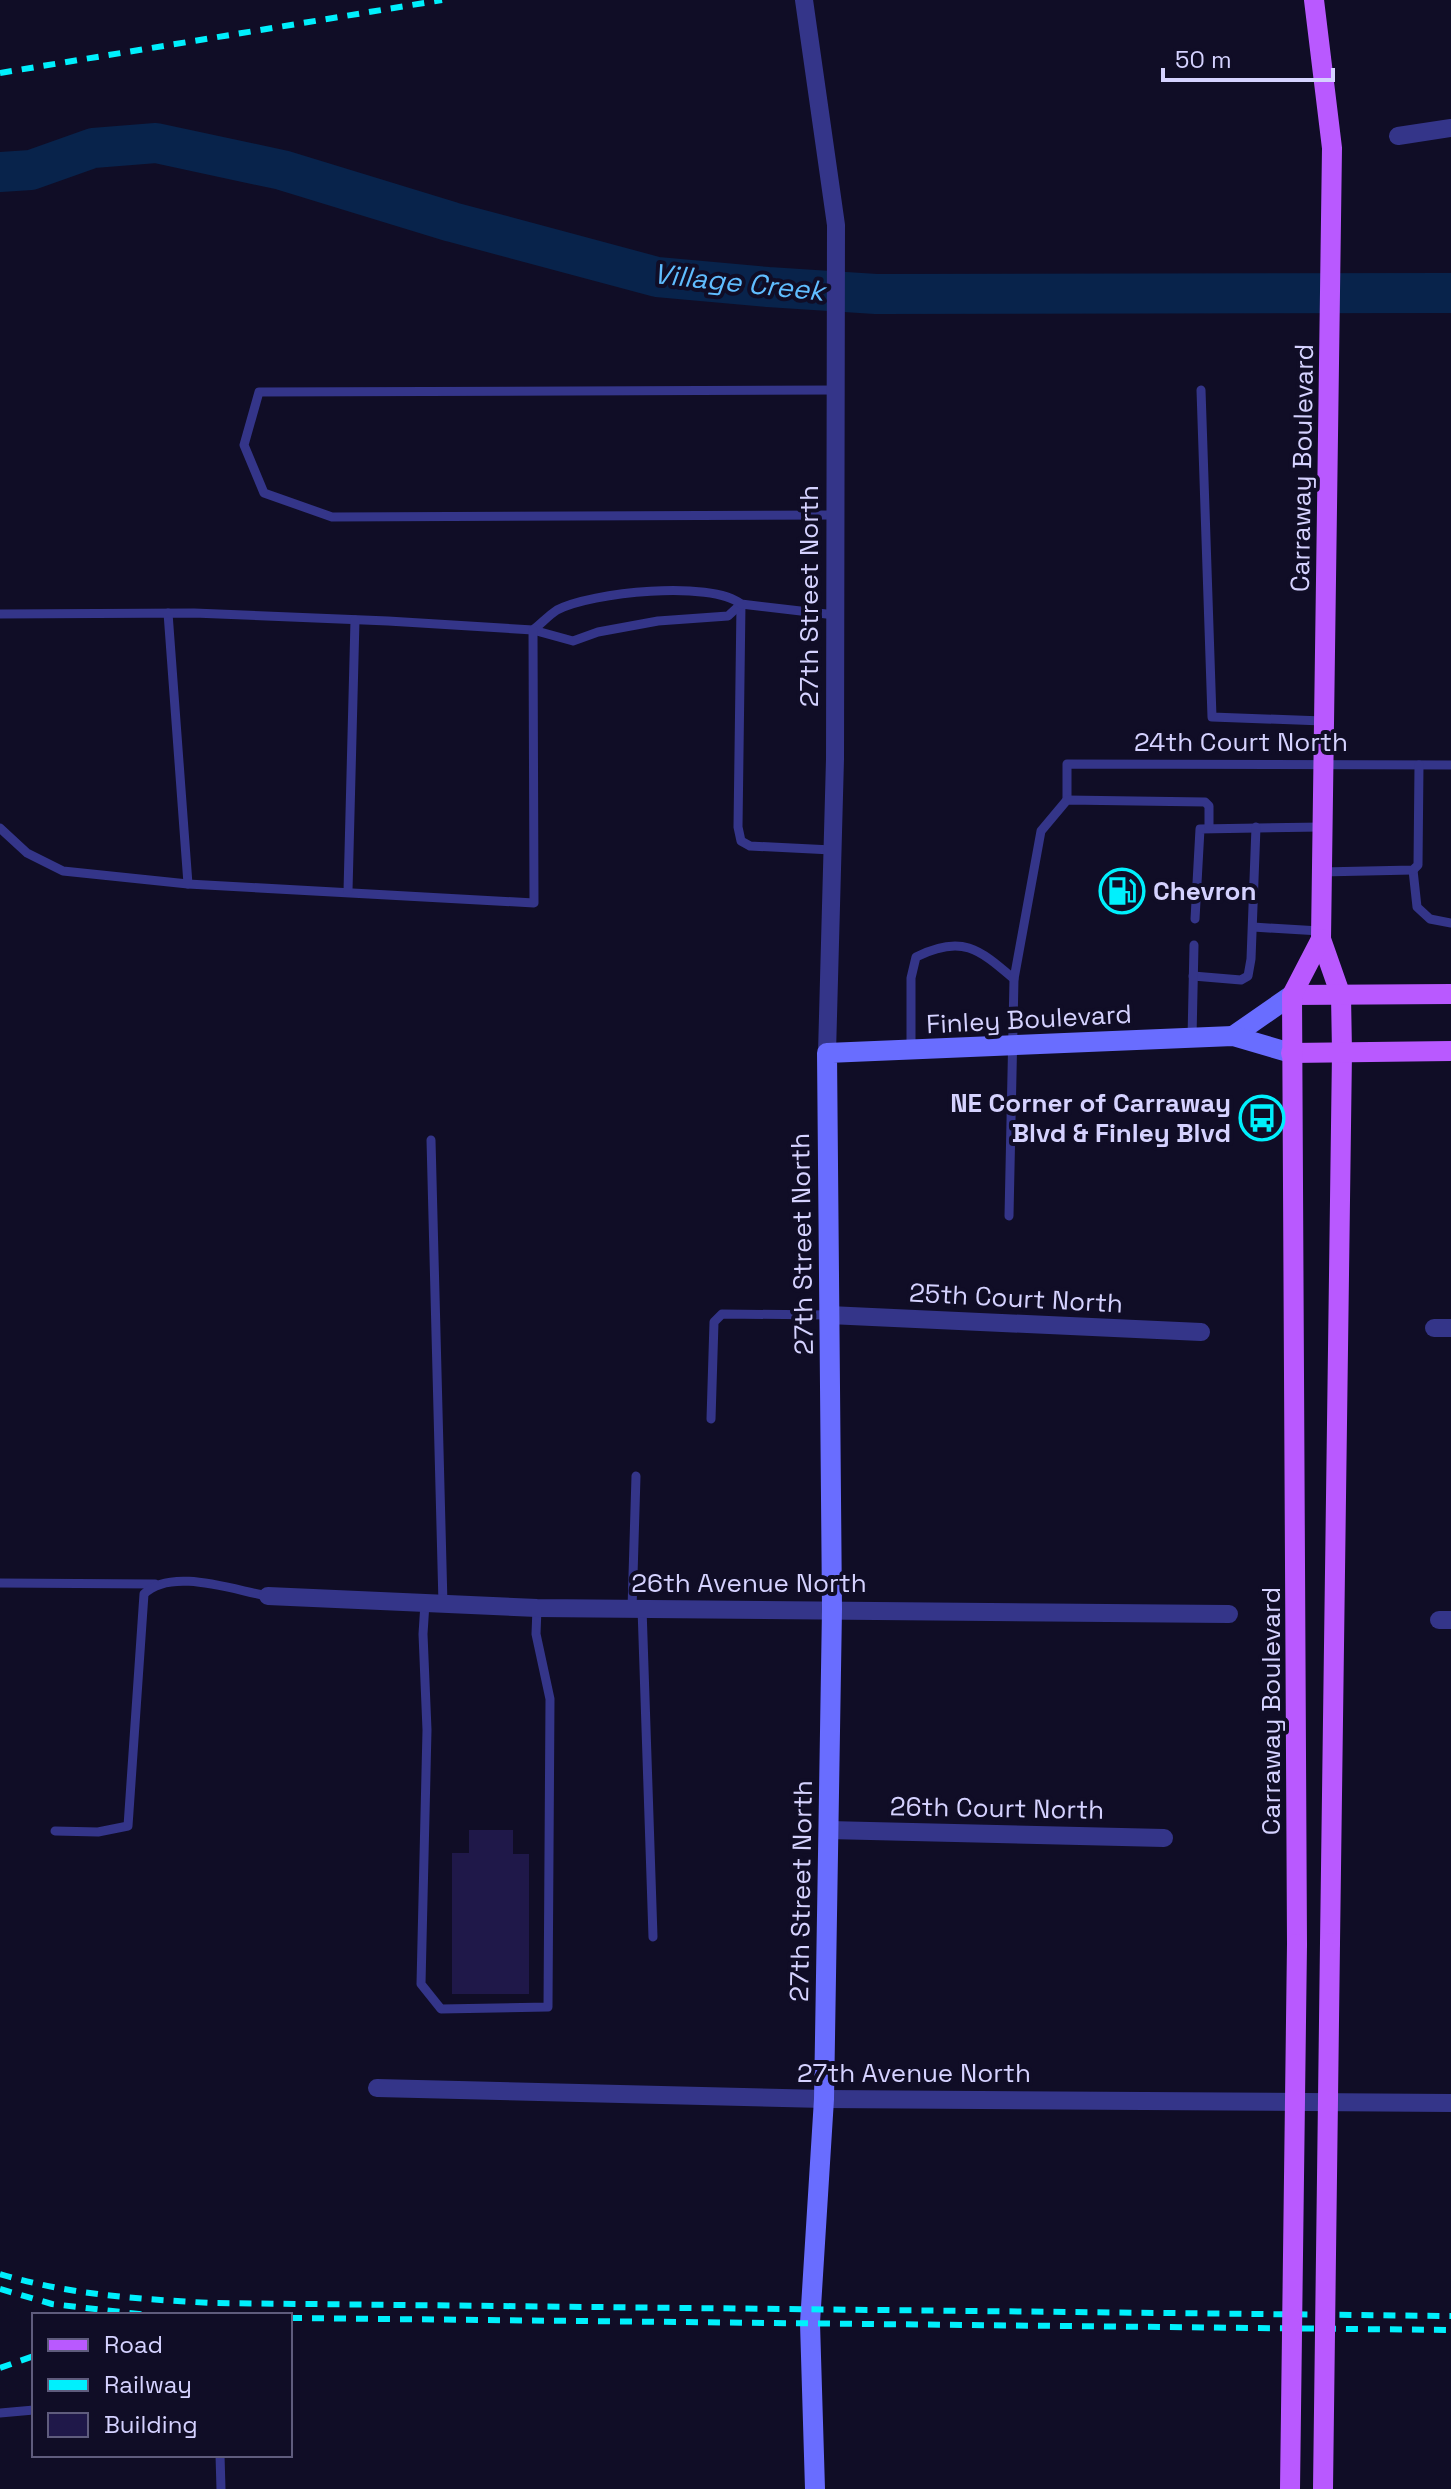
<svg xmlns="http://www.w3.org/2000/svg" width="1451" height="2489" viewBox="0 0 1451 2489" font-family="'Space Grotesk',sans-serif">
<rect width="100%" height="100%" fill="#100d26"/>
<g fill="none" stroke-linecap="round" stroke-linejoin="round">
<!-- river -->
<path stroke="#08234b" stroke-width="40" d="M0,172L31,170L93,148L156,143L282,170L452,222L657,277L768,287L876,294L1451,293"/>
</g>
<!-- building -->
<path fill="#1f1849" d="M469,1830H513V1854H529V1994H452V1853H469Z"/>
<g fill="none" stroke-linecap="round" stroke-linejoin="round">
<!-- lane -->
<g stroke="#343589" stroke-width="9">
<path d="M1201,390L1212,717L1323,721"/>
<path d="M835,515L332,517L264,493L244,445L259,392L836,390"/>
<path d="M741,604L738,827L741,841L750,846L832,850"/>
<path d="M168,613L188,884"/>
<path d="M0,614L194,613L388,621L533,630L573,641L598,632L658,621L728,616L741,604"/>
<path d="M533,630C541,624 549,615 557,610C591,592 711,580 741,604L835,615"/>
<path d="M1067,800V764L1451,765"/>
<path d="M0,828L27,853L63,871L188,884L534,903L533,630"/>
<path d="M1413,870L1417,907L1430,919L1451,923"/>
<path d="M1321,872L1413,870L1418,865L1419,765"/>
<path d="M348,891L355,620"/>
<path d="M1195,919L1200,829L1322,827"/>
<path d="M1253,927L1320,931"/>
<path d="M1193,976L1241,980L1248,976L1251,959L1256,827"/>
<path d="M1192,1038L1194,945"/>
<path d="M911,1049V978L916,957C962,934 979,949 1014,979"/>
<path d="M431,1140L443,1604"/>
<path d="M1009,1216L1014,979L1041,831L1067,800L1205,802L1209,806V826"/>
<path d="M711,1419L714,1322L722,1314L829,1315"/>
<path d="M0,1583L155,1584"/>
<path d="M425,1603L423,1634L427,1730L421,1984L441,2009L548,2007L550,1699L536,1634L537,1608"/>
<path d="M642,1608L653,1937"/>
<path d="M632,1609L636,1476"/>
<path d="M55,1831L98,1832L128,1826L144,1594C171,1567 233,1590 268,1596"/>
<path d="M0,2413L34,2410"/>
<path d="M220,2455L221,2489"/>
</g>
<!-- street -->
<g stroke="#343589" stroke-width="18">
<path d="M804,0L836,225L835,759L827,1053"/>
<path d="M1398,136L1451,128"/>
<path d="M829,1315L1201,1332"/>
<path d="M1434,1328H1451"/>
<path d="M268,1596L537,1608L1229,1614"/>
<path d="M1439,1620H1451"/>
<path d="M828,1830L1164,1838"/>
<path d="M377,2088L824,2099L1451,2103"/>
</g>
<!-- secondary -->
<g stroke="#696dff" stroke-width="20">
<path d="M1233,1036L1292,995"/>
<path d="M815,2489L810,2323L824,2099L832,1609L827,1053L1233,1036L1291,1053"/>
</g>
<!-- primary -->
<g stroke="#b959ff" stroke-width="20">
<path d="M1314,0L1332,148L1321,939L1341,996L1342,1052L1330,1943"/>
<path d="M1292,995L1451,994"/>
<path d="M1291,1053L1451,1051"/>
<path d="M1297,1944L1292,995L1321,939"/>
</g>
<!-- rail -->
<g stroke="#00f0fd" stroke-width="6" stroke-dasharray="12 10" stroke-linecap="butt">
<path d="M0,73L442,0"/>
<path d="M0,2274C70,2295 139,2299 211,2303L1451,2316"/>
<path d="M0,2289L52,2304L147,2315"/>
<path d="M290,2318L1451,2330"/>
<path d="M0,2368L34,2356"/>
</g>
<!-- primary-bridge -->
<g stroke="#b959ff" stroke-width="20">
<path d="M1290,2489L1297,1944"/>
<path d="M1323,2489L1330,1943"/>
</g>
</g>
<!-- icons -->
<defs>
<g id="fuel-ring" transform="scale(2.3)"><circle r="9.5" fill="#100d26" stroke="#00f0fd" stroke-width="1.5"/><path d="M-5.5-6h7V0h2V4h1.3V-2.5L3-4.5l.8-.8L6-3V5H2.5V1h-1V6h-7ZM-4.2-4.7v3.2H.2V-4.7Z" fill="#00f0fd"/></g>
<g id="bus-ring" transform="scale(2.3)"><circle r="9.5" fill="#100d26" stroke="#00f0fd" stroke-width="1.5"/><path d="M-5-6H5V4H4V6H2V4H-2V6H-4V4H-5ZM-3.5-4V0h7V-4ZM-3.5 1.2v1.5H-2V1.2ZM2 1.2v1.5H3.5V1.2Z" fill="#00f0fd"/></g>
</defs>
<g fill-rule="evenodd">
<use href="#fuel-ring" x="1122" y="891"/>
<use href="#bus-ring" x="1262" y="1118"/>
</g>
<g text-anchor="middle" stroke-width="8" stroke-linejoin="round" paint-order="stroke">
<!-- street labels -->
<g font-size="26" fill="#d5d2ff" stroke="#100d26">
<text transform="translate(1302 468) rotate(-89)" y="9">Carraway Boulevard</text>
<text transform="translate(809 596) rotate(-90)" y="9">27th Street North</text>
<text x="1241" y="751">24th Court North</text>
<text transform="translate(1029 1019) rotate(-3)" y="9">Finley Boulevard</text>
<text transform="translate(802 1244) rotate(-91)" y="9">27th Street North</text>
<text transform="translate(1016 1298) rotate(3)" y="9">25th Court North</text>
<text x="749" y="1592">26th Avenue North</text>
<text transform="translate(1271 1711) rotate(-90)" y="9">Carraway Boulevard</text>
<text transform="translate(997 1808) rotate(1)" y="9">26th Court North</text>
<text transform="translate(801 1891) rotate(-89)" y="9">27th Street North</text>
<text x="914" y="2082">27th Avenue North</text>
</g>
<!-- poi labels -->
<g font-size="26" font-weight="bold" fill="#d5d2ff" stroke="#100d26" text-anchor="start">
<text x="1153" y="900">Chevron</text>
<text x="1231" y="1112" text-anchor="end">NE Corner of Carraway<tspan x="1231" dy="30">Blvd &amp; Finley Blvd</tspan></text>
</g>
<!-- water labels -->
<g font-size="28" font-style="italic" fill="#60bdff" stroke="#100d26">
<text transform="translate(739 282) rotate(6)" y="10">Village Creek</text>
</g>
</g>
<!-- legend -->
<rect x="32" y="2313" width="260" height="144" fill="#100d26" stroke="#5f5c7d" stroke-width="2"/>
<rect x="48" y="2339" width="40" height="12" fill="#b959ff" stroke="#5f5c7d" stroke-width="2"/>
<text x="104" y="2353" font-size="24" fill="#d5d2ff">Road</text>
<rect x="48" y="2379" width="40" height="12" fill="#00f0fd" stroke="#5f5c7d" stroke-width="2"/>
<text x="104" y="2393" font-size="24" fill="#d5d2ff">Railway</text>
<rect x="48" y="2413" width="40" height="24" fill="#1f1849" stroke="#5f5c7d" stroke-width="2"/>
<text x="104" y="2433" font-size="24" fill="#d5d2ff">Building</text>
<!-- scale -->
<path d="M1163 68v12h170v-12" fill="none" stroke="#d5d2ff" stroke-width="4"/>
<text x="1175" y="68" font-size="24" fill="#d5d2ff" stroke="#100d26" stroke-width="6" paint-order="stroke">50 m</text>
</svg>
